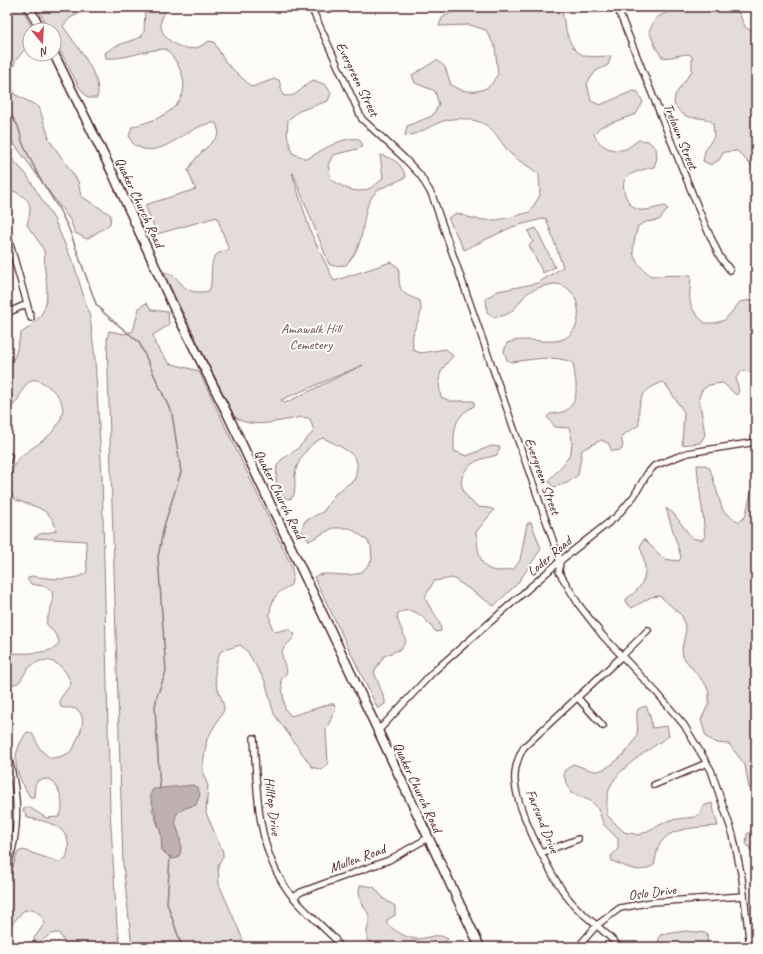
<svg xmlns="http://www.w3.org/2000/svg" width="763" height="954" viewBox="0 0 763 954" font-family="Caveat,sans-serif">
<rect width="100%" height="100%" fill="#fdfcf7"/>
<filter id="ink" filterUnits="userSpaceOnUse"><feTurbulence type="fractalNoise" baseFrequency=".025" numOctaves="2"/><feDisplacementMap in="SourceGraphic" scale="8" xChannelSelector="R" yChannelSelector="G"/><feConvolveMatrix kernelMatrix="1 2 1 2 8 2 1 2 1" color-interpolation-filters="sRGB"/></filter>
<g filter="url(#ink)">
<!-- green -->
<g fill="#e3dcda" stroke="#967e82" fill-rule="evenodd">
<path d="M7,7H22L33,30H30V44C10,65 11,66 14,94L39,107L50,141L78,181L81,196L111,215L110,224L87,239L75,233L70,220L7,134Z"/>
<path d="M37,7H93L70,18L63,26C74,43 104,78 97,98H88L79,87L54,39V30H49Z"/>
<path d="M145,7H167C165,11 162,17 161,21C160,26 162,32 165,36C178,50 194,53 209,41L214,42L226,63L252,87L274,79L279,80L283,95C296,100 302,86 313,80L326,85L331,93L328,101L299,111L288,120L287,134L292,153L307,159C321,151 342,136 359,139L362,144L361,148L333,155L328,165L331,179C351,193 365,197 383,178L380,155C395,159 401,163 406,177C401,180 381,188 378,190C362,204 366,225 359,244C357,251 351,259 346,265L333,266L329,264L293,173H292L311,233L334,281L391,262L399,268C399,289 398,293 419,300C425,312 416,323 413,334C412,339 413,345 413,350L421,353L446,349L453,356C439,372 437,375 441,397L450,401H474V406C453,418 454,428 454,451L467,456L491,446L500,447L497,455C491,457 484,458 479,460C455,471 457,492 477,506C482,509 488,506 494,510L476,532C478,543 477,566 492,570C498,572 507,570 514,569L520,560L527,524L531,522L541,549L517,584L494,606L453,578L434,581L425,597C429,610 441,617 441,631L436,632C425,619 416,605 398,613L397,618L406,641L401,649L384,656L374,672L385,700V704L378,709L314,577C327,569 351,581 364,570C367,567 369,563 372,560L371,546L366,539L350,528H333L309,541L301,530L305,521L324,511L335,494L355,479C355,475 358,467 357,463C354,451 333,443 323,438C310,442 297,461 295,474C294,482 297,490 292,498L288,499L281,494L276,480L277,466L282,459L295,451L314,431L310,419C302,415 295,419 286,420C270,423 248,428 234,416L165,276L164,272C185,276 178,297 209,291C214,281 208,260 217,254C220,252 225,251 229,250L217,217L157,234L145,205L196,189L194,186L188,170L196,158L217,137L219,133L216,123C192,122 167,155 144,149C140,148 136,146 133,144L129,136L132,127C140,124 150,122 158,118C193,101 189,74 166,49C145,49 126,60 106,58L105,53L113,47L141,37L144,32ZM363,365L285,403L281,400Z"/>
<path d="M459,7H561C565,22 566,48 583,55C590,58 603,56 611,56L608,65L596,71L587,83L591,101L600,105L633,91L638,92L643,102L636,114L600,127L594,134C599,146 612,153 626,149C630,147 635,142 639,140L648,141L656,148L657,158L654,167C646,169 635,171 628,176C617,183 628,209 640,210C647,211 658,207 665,206L668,209L659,220L646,222L638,226C631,253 629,257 651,276L691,275C690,299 685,305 705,323H715L725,320L740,302L756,299V333L753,337L756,348V373L742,371L736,378L739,392L736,395L723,383L709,385L702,390L699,397L705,435L700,443L682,445L684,412L664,382C639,390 638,401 639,425L621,436L623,446L621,450L612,451L608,443L601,440L582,450L578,475L567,483L554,487L548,481C565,462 578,454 569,428L555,427L547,417L550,414C554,413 562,413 565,411C582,401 575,379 573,363C555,354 530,360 511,362L507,360L504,351L507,343C526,335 552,347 567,337C589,322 577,277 549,285C543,286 534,289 529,292C516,302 516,317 493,317L487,312L486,298L498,291L538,283L563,267L546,218L512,227L464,250L448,218L457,213C486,225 501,220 530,212L540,195L539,175C530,166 521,163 512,155C503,147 497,132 486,125C476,119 458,117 447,120C433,123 420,135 405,136L407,126L432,116L439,105L435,91L415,83L412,75L437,60L445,67L451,85C461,92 477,94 488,87C492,85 495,78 498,74L495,47L486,30L470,25L439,26L442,18Z"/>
<path d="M676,7H736L746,28L756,32V173L754,168L737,151L724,152L719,160L711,165L703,161L705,151L714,136L713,123C699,112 688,126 674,104L675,95L692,71V57L689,54C680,54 670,59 662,57L656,48L649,31L656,18Z"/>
<path d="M7,153L26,174L54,219L74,265L90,317L95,359L102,477L110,810L117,926L121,947H64V941L59,933C47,932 45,942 34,943V938L45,923L42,916L33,909L23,911L7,930V884L18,852L23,850L59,862L66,859C76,829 52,822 28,818L23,810L24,808L29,807L46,818L59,817C66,807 60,785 49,779L38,780L35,785L34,797H30C15,772 9,757 27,732L32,733L40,749L50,758C57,758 65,756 71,751C74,749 75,744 77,740C85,724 87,705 63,708L60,706V699L71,684C66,665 46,651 29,668C24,672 23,679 18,683L10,685L7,683V653C17,653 59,656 59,641C58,636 50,628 46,623L53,601L52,591L43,586L31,584L27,579L32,576C47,578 75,583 87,572L86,541L34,538L40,534L56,531C53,508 34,507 16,500C5,492 11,468 18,459C20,456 25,453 28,451C42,441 55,434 61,418C66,404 59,395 49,387C45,384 37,378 32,380C19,386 21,406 7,408V368L15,356L21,333C49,315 49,300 45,270C44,264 45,257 44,251C41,243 32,233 27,225C33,202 31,200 10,189L7,190Z"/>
<path d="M536,228L555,267L543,273L529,245L533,242L528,231Z"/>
<path d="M146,303L152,310L168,312L169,325L153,335L155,344L169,363L199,371L291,565L293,575L291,585C287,588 279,591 276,596C269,605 267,623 275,632L288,629L295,634C293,642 283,645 282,653C282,659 285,666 287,672L281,680L285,709L291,716L330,704H334L336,708L326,730L328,763L322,770L312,767L274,714L265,681L247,651L240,645L221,651C214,665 213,677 219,692C221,698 224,704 224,710L207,739L203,764V773L208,786L206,813L223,852V857L218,865L219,884L244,942L248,947H132L123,864L107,339L109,331L125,334L133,331L139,308ZM196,805C154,814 191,833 178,858L162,850L161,834L152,809Z"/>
<path d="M697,465H706L710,469L723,511L739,522L745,517L752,489L756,487V792L749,788L745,765L729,744L717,743L706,737L701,720L709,703V693L706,685L683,657L682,649L686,630L682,616L660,596L651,597L632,608L626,603V599C649,583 648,571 640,546L644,539L664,559L679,561L681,557L666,508L673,513L692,538L701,540L705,537C704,513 698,489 697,465Z"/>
<path d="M646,706L650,715L652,728L667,726L669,736C652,748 615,769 609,790C606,797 607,807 607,815L624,832L639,835L670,820L695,817L700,814L703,806L712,803L718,826C698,828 668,826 659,846C656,852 656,859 654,865C639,875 628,867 612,861L611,856L618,849V839L604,825L597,807L591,801L571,793L564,776V771L573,764C580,766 590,771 597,771C610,770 635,746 637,734C639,726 635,718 638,709Z"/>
<path d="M756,827V852L751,851L746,843L747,834Z"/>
<path d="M361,885L374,887L384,899L395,906V915L387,920V924C395,931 407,939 418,939C430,938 436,932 448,939L442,947C425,947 379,952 367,940V931L370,917C365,908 355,895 361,885Z"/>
<path d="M685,931L707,933L708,947H660L658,943L660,935Z"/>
</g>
<!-- water -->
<path fill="#c0b1b1" stroke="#91777b" d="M193,785L198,788L200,795L196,805C154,814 191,833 178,858L173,859L169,857L162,850L161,834L150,795L153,789Z"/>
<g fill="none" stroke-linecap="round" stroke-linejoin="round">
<!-- stream -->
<g stroke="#91777b" stroke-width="1.5">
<path d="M7,109L18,126L23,144L39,177L59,209L69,229L96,304L105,314L139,342L172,414L181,472L164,526L158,557L166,672L157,696L155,707L160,789"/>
<path d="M170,856L167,903L182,947"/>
</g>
<!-- street casing -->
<g stroke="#4a1f2b" stroke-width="8">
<g id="street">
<path d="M311,7L362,119L404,158L420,175L432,195L548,526L560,561L559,572L579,605L603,636L657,693L684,725L711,770L733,835L742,878L750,947"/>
<path d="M617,7L705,225L720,257L730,270"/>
<path d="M7,233L31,318"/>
<path d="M7,313L27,304"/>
<path d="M7,462L9,456"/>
<path d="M577,697L603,726"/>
<path d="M377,732L433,672L560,561L617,516L634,496L647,474L654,466L687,453L756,442"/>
<path d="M254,738C257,790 256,847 288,891C301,908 320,924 335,939L339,947"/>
<path d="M7,753C19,792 21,829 7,868"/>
<path d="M654,785L707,763"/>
<path d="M541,853L578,839"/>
<path d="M294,897L301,892L389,860L428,838"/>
<path d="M578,947L597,925L620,908L652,902L744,896"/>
<path d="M619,947C606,931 588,920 574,905C554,884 517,811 515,782C514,769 518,757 524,747L622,656L648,630"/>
</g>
</g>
<!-- secondary casing -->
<g stroke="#4a1f2b" stroke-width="11">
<g id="secondary">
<path d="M29,7L41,30"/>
<path d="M54,54L113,174L173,306L228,415L339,648L480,947"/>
</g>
</g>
<!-- street -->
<use href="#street" stroke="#fdfcf7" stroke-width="5.5"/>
<!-- secondary -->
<use href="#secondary" stroke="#fdfcf7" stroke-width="8"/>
</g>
</g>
<g text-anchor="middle" stroke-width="4" stroke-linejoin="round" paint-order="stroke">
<!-- street labels -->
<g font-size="14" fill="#4a1f2b" stroke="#fdfcf7">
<text transform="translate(358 79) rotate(64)" y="5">Evergreen Street</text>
<text transform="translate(681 136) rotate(68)" y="5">Trelawn Street</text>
<text transform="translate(140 202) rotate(65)" y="5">Quaker Church Road</text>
<text transform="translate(543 476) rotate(70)" y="5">Evergreen Street</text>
<text transform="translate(280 494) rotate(64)" y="5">Quaker Church Road</text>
<text transform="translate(549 556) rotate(-40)" y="5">Loder Road</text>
<text transform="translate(418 787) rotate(65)" y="5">Quaker Church Road</text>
<text transform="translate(273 806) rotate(83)" y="5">Hilltop Drive</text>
<text transform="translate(543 821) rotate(68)" y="5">Farsund Drive</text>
<text transform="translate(357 858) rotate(-20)" y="5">Mullen Road</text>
<text transform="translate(652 892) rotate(-7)" y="5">Oslo Drive</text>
</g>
<!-- park labels -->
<g font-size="14" fill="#704e57" stroke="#fdfcf7">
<text x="311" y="333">Amawalk Hill<tspan x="311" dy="16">Cemetery</tspan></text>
</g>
</g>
<!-- margin -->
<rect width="763" height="954" fill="none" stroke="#fdfcf7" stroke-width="24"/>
<rect x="12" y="12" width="739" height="930" fill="none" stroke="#4a1f2b" stroke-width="1.5" filter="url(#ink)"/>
<!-- north arrow -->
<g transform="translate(42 42) rotate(162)"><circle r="19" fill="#fdfcf7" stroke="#b5a4a5"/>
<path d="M0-3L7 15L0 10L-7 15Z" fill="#d1495b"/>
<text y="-6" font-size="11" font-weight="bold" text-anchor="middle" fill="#4a1f2b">N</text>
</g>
</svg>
